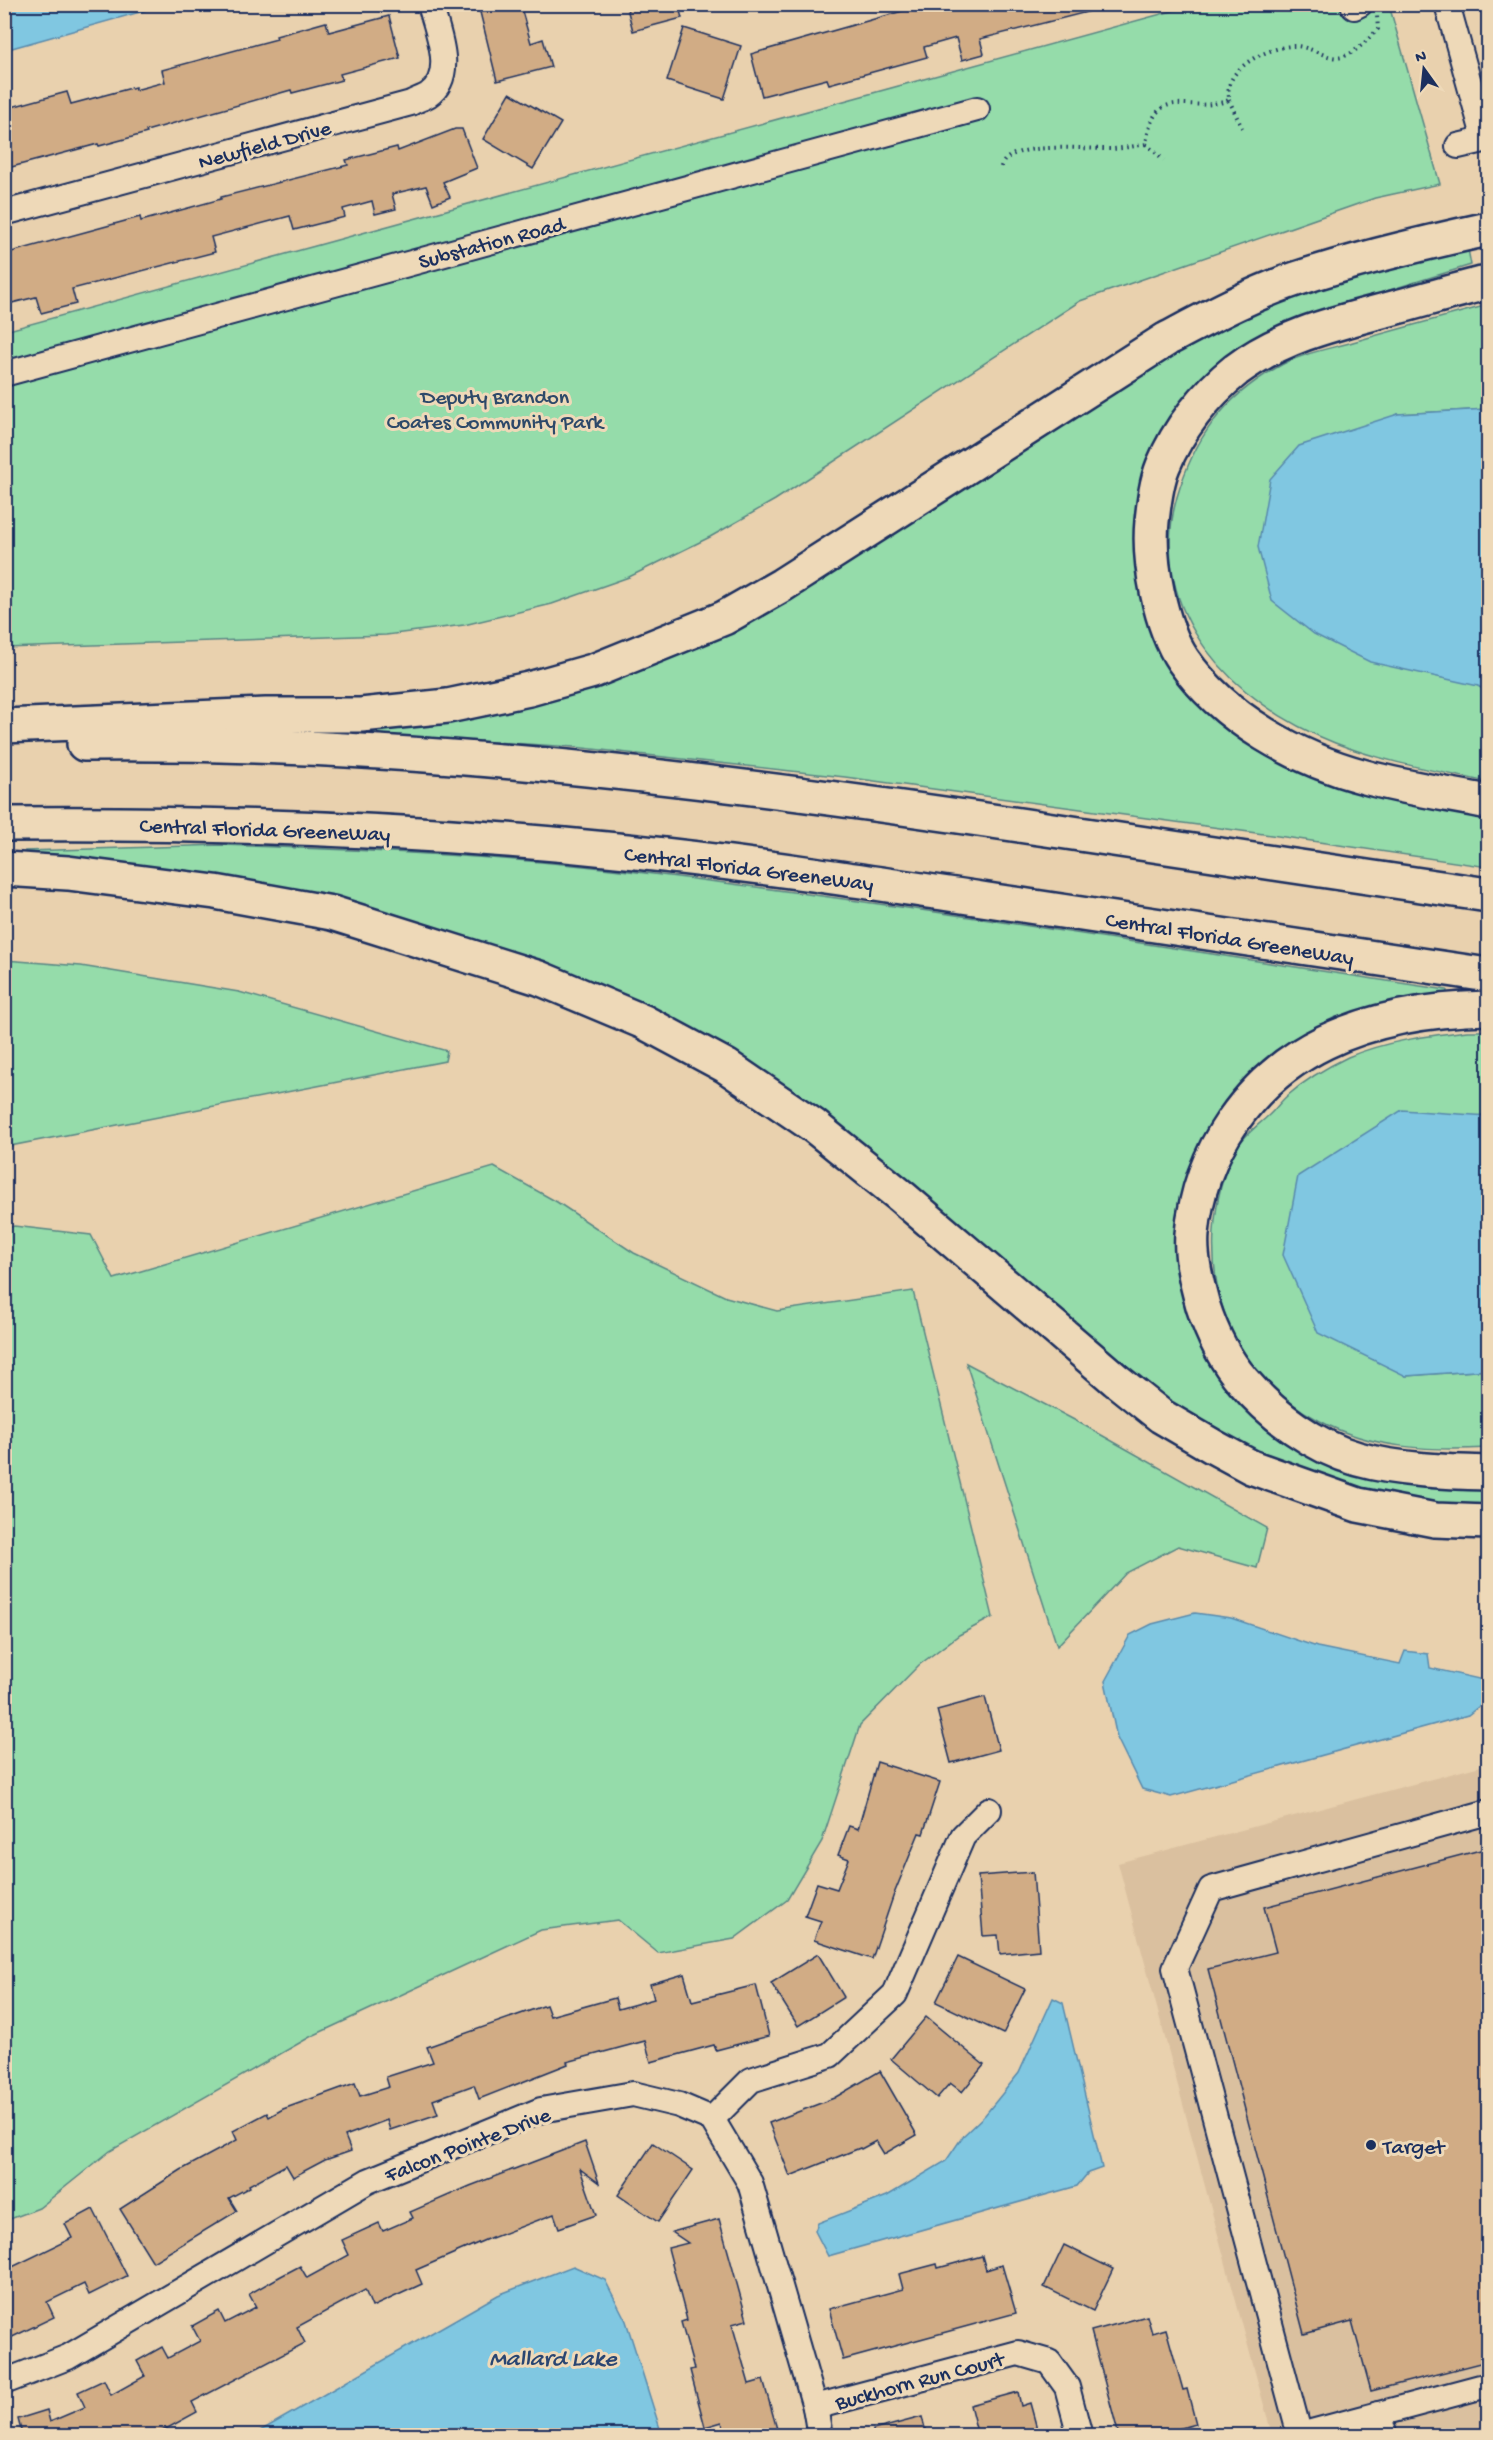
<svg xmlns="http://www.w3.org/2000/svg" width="1493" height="2440" viewBox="0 0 1493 2440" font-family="'Gochi Hand',sans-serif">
<rect width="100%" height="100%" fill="#e9d1ae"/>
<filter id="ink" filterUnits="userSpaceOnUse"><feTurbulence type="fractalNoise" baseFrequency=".0167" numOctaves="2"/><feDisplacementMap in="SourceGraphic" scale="12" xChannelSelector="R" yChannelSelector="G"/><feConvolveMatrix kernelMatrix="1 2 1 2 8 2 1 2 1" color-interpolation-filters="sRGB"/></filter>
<g filter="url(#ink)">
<!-- built -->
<path fill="#dac09f" d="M1488,1764V2435H1272L1118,1863Z"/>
<!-- green -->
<g fill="#95dcaa" stroke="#588684" stroke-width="1.5">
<path d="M1194,5H1389L1440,184L1375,198L1080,301L775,500L710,537L629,577L552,604L464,625L386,635L5,648V331Z"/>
<path d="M1467,244L1471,265L1295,319L1249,341L1216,365L1174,412L1153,450L1136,552L1137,575L1145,604L1175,672L1372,793L1488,819V867L1271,835L845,777L574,747L297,730L606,674L1257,302Z"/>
<path d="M1488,305V409L1398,414L1478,686L1488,692V782C1437,771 1384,762 1335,743C1234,704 1144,613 1177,497C1194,439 1222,399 1276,368C1298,354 1328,349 1353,342C1398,329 1443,317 1488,305Z"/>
<path d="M222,845C368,850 516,856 661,875C924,907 1185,951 1447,990L1446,997L1307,1035L1266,1061L1236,1090L1216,1116L1200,1147L1184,1187L1178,1230L1256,1417L1488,1488V1509L1391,1500L1301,1475L1185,1419L883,1167L509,956L28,862L25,851Z"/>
<path d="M5,960L81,966L239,992L447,1051L445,1061L5,1147Z"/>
<path d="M1467,1031H1488V1116L1481,1115L1406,1376L1488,1370V1448C1431,1451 1372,1449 1320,1421C1247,1382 1209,1314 1214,1231C1216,1204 1221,1177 1234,1152C1242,1137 1256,1127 1268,1116C1275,1110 1280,1102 1287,1096C1304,1081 1327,1067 1348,1057C1386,1041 1426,1036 1467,1031Z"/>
<path d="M494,1167L557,1202L634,1253L726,1297L777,1311L913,1291L993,1617L959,1635L919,1665L860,1725L822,1841L787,1900L734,1939L658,1953L618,1920L541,1930L310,2037L110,2151L39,2208L5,2221V1229L14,1226L91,1235L114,1279Z"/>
<path d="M966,1363L1080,1423L1267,1528L1257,1568L1178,1546L1126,1573L1057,1646Z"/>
</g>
<!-- water -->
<g fill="#80c7e1" stroke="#588aad" stroke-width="1.5">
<path d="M5,4H165V5L5,50Z"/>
<path d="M1488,409V692L1478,686L1370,662L1314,634L1272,601L1258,547L1270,479L1299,446L1398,414Z"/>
<path d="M1402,1110L1488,1116V1370L1406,1376L1318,1333L1283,1255L1298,1176Z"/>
<path d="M1195,1613L1231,1618L1317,1647L1400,1664L1405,1651L1428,1654L1430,1668L1488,1681V1699L1468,1715L1171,1797L1142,1789L1117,1738L1105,1681L1130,1635L1152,1624Z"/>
<path d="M1053,1998L1063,2003L1102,2168L1088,2173L1077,2186L828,2256L815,2231L818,2223L887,2196L946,2161L963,2136L985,2115L1019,2073Z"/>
<path d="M573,2266L605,2280L626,2321L662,2435H253L498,2295Z"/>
</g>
<!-- building -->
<g fill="#d1ac85" stroke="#1b2f5e" stroke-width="1.5">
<path d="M478,4H520L531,43L543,39L551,67L497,81Z"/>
<path d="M626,4H678L682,18L633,31Z"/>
<path d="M927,4H1094L1095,10L980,39L984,54L962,60L956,38L924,47L927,57L829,84L827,79L762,96L751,54Z"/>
<path d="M389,16L400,58L340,74L342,80L292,93L291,90L146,131L147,133L99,146L98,144L4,169V109L67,92L71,104L135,87V90L165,82L162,70L277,39L276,36L326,22L329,32Z"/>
<path d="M684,28L741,46L724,99L667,81Z"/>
<path d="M510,93L561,123L533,169L483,139Z"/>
<path d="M455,129H462L477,168L443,182L450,197L433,204L426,186L392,194L396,209L375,214L372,201L343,209L345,217L294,230L290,216L211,237L215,252L72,289L76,304L41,313L36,297L4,305V254L140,217L141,221L221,199V197L348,165L346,160L397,147L398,151Z"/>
<path d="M985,1697L999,1750L951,1763L937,1710Z"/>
<path d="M877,1762L940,1782L923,1834L919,1833L894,1894L872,1959L814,1940L821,1921L805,1916L817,1883L837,1889L849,1859L838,1855L849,1826L858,1829Z"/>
<path d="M1488,1848V2361L1371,2391L1352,2321L1304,2334L1208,1969L1276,1952L1264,1907Z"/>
<path d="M1033,1872L1039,1950L1000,1954L998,1935L983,1936L978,1876Z"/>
<path d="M818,1954L844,1997L798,2026L771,1983Z"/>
<path d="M958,1957L1025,1989L1003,2034L936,2002Z"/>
<path d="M684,1974L692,2001L756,1985L769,2036L716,2050L714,2045L651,2062L645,2041L567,2062L568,2064L479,2099L474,2085L433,2100L438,2114L390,2130L387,2120L345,2136L351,2151L325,2160L293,2177L286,2165L249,2185L250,2187L229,2198L237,2211L153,2262L120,2209L181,2170L237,2140L233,2131L267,2113L269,2117L283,2109L355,2083L360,2096L389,2087L386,2077L433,2062L427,2047L546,2005L550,2016L615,1998L618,2009L654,1999L650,1984Z"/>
<path d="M926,2017L984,2065L962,2092L950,2083L937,2098L891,2059Z"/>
<path d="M880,2071L917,2135L884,2154L876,2141L861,2149L860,2148L790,2176L769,2123L834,2098Z"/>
<path d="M585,2142L599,2183L580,2169L596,2215L559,2228L554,2214L492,2238V2237L416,2270L422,2284L372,2307L365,2290L297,2327L305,2343L192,2402L197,2412L153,2436H20L22,2434L18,2419L47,2410L50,2422L85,2407L78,2392L104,2380L111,2395L145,2376L137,2361L162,2347L168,2358L200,2341L192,2326L219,2311L225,2323L256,2307L249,2294L281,2276L300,2266L307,2278L349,2255L342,2240L379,2223L383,2231L413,2218L410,2212L470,2186Z"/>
<path d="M653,2143L693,2170L658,2222L618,2195Z"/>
<path d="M93,2209L127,2276L89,2295L84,2284L47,2302L54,2317L4,2341V2271L72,2238L65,2224Z"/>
<path d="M719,2219L747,2320L732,2324L749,2384L763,2380L779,2436H725L722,2422L705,2427L690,2370L694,2369L681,2322L687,2320L668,2248L688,2243L672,2232Z"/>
<path d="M1064,2245L1113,2269L1093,2311L1044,2287Z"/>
<path d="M982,2256L986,2270L1002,2265L1016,2313L843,2360L829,2309L903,2289L899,2274L937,2264L938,2268Z"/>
<path d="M1147,2316L1152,2333L1166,2329L1183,2390L1187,2389L1196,2424L1152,2436H1119L1091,2331Z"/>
<path d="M1018,2392L1021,2406L1030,2403L1039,2436H978L970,2405Z"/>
<path d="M922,2417L927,2436H873V2430Z"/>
</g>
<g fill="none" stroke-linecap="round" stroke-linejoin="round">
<!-- minor casing -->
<g stroke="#1b2f5e" stroke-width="28">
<g id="minor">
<path d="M1447,4L1485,140"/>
<path d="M1354,7L1360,4"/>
<path d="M1458,146L1488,139"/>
<path d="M4,213L411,103C416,100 423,98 428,95C457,75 437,31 430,4"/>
<path d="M4,374L977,109"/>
<path d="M712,2119L751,2080L830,2055L895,1994L963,1836L989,1810"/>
<path d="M4,2382L68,2357L368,2181L541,2110L633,2094L679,2105L712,2119L750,2183L815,2407L820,2436"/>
<path d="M815,2407L1018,2353L1049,2362L1067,2387L1080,2436"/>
<path d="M1378,2414L1385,2436"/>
<path d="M1300,2435L1480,2387L1488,2388"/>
<path d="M1300,2436L1175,1968L1211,1889L1488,1812"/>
</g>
</g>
<!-- highway casing -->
<g stroke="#1b2f5e" stroke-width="38">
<g id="highway">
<path d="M1482,284C1447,293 1413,303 1378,312C1328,325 1278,338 1236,370C1206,394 1178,429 1163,466C1156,483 1154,503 1152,521C1148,561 1160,626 1183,660C1224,719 1297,759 1365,777C1405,788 1448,794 1488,802"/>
<path d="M4,726L266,715H361L448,706L529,689L593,671L724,618L782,585L1167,339C1209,317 1251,294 1296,279C1359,258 1424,243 1488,229"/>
<path d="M84,744C407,740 728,781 1046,829C1193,851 1341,873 1488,895"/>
<path d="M4,824C212,822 420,829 627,851C761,865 895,886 1028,906C1182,929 1335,952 1488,975"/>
<path d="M4,869L68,873L215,892L332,913L539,978L644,1022L726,1066L814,1126L902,1197L1116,1380L1161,1416L1214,1447L1251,1467L1358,1505L1435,1520L1488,1522"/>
<path d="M1488,1008C1434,1009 1375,1018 1325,1042C1250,1078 1199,1152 1192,1234C1190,1258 1197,1284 1203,1306C1212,1334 1224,1359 1243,1381C1272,1415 1314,1447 1358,1459C1397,1470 1448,1472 1488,1473"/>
</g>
</g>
<!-- path -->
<g stroke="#1b2f5e" stroke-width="4" stroke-dasharray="1.5 4.5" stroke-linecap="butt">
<path d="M1229,100L1242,128"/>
<path d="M1146,144L1164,160"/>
<path d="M1001,167C1008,139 1091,150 1113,149C1124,148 1135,146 1146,144C1155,80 1189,116 1229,100C1229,95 1228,90 1229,86C1235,63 1271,47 1293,46C1309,45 1329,61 1342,57C1355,53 1368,40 1378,29L1377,16"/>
</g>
<!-- minor -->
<use href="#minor" stroke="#eed9b8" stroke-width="24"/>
<!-- highway -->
<use href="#highway" stroke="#eed9b8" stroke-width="33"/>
</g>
</g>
<!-- markers -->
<circle fill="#1b2f5e" stroke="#eed9b8" stroke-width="2" cx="1371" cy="2145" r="6"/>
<g text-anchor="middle" stroke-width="6" stroke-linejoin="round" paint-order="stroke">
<!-- street labels -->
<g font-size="22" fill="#1b2f5e" stroke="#eed9b8">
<text transform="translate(264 143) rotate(-15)" y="8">Newfield Drive</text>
<text transform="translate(491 241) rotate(-15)" y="8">Substation Road</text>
<text transform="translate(265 828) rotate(2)" y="8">Central Florida GreeneWay</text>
<text transform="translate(749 867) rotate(7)" y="8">Central Florida GreeneWay</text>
<text transform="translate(1230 937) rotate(9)" y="8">Central Florida GreeneWay</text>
<text transform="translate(467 2143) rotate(-21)" y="8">Falcon Pointe Drive</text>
<text transform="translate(919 2379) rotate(-15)" y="8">Buckhorn Run Court</text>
</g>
<!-- park labels -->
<g font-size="22" fill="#2d4969" stroke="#eed9b8">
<text x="495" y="403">Deputy Brandon<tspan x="495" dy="25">Coates Community Park</tspan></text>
</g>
<!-- poi labels -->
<g font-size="22" fill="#1b2f5e" stroke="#eed9b8" text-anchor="start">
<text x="1383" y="2153">Target</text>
</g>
<!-- water labels -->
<g font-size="24" font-style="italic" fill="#2a4672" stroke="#eed9b8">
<text x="553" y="2365">Mallard Lake</text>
</g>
</g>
<!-- margin -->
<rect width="1493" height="2440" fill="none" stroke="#eed9b8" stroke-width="24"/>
<rect x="12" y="12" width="1469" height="2416" fill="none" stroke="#1b2f5e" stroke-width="2" filter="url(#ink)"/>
<!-- north arrow -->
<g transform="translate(1424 69) rotate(345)" stroke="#eed9b8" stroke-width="4.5" paint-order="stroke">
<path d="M0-4.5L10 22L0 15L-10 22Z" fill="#1b2f5e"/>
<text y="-9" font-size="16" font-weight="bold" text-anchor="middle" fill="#1b2f5e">N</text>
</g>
</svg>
